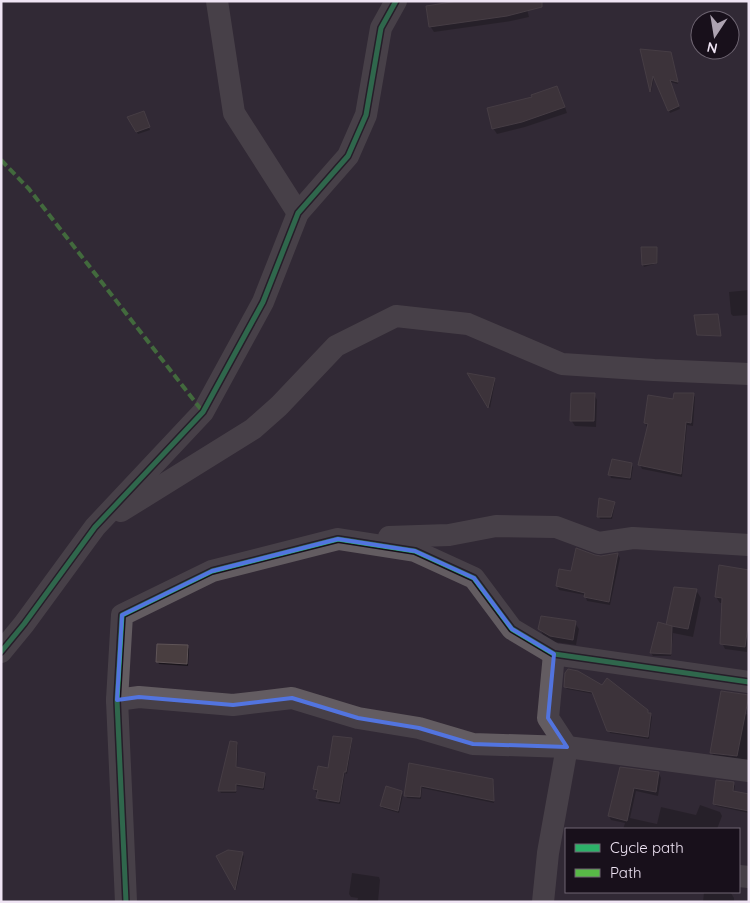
<svg xmlns="http://www.w3.org/2000/svg" width="750" height="903" viewBox="0 0 750 903" font-family="Quicksand,sans-serif">
<rect width="100%" height="100%" fill="#322935"/>
<!-- shadow -->
<g fill="#0007">
<path d="M525,1L529,17L511,21L434,32L430,26Z"/>
<path d="M641,50L672,56L678,84L670,82L680,109L670,113L654,77L651,92Z"/>
<path d="M557,88L560,93L567,113L525,127L497,134L493,128L533,98Z"/>
<path d="M145,115L150,130L138,134L129,118Z"/>
<path d="M656,248L657,251L658,263L644,267L643,265Z"/>
<path d="M749,290V315L733,316L731,314L729,292Z"/>
<path d="M470,375L494,380L495,382L490,408Z"/>
<path d="M594,394L597,400L596,427L575,426L571,420Z"/>
<path d="M693,394L695,397L693,426L687,425L682,477L642,469L640,465L649,427H647L645,423Z"/>
<path d="M631,465L633,467L631,480L611,478L610,475Z"/>
<path d="M614,503L615,505L612,519H600L599,516Z"/>
<path d="M618,555L620,558L610,605L587,601L585,595L559,590L557,586L572,573L595,557Z"/>
<path d="M749,566V643L747,652L725,649L722,643L723,603H720L716,597L748,571Z"/>
<path d="M696,590L701,598L693,637L673,633L671,656H653L651,653L659,624L667,626Z"/>
<path d="M575,623L579,629L576,645L554,642L543,635L540,629Z"/>
<path d="M187,646L189,649L188,666L159,664L158,662Z"/>
<path d="M565,687H602L647,711L652,717L649,739L610,733L594,694L567,689Z"/>
<path d="M748,696L749,701L746,714L749,715V760L713,755L711,752Z"/>
<path d="M351,740L352,742L347,774L345,773L340,804L319,801L318,798L319,792H316L315,789Z"/>
<path d="M236,743L238,745L237,769L264,774L266,777L264,790L237,786L236,793H221L219,790Z"/>
<path d="M410,764L492,780L494,783V803L422,788L421,799L407,798L405,795Z"/>
<path d="M621,769L659,774L661,778L658,796L636,791L630,818L657,824L661,807L696,815L700,805L720,812L722,816L717,829H623L625,823L611,820L609,816Z"/>
<path d="M733,783L735,786L734,792L749,795V813L716,806L714,804Z"/>
<path d="M401,792L403,795L399,813L382,808L381,806Z"/>
<path d="M242,854L244,856L236,890L218,856Z"/>
<path d="M352,873L379,877L380,880L378,902H357L358,898L351,897L349,894Z"/>
<path d="M704,892L731,893L734,898V902H703Z"/>
</g>
<!-- building -->
<g fill="#493e40" stroke="#5f5457">
<path d="M458,1H542V7L507,16L429,27L426,6Z"/>
<path d="M640,49L671,52L678,82L670,80L679,106L668,111L653,76L650,92Z"/>
<path d="M557,86L565,107L522,122L492,129L487,108L532,97L531,95Z"/>
<path d="M144,111L150,127L136,132L127,117Z"/>
<path d="M641,247H657V263L642,265Z"/>
<path d="M718,314L721,336L697,335L694,315Z"/>
<path d="M467,373L495,378L488,408Z"/>
<path d="M571,393H595L594,421H570Z"/>
<path d="M674,393H694L691,423L686,422L681,474L638,465L648,424L644,423L648,395L673,399Z"/>
<path d="M612,459L632,463L630,478L608,475Z"/>
<path d="M599,498L615,502L611,517H597Z"/>
<path d="M576,548L595,555L601,556L618,553L609,602L584,597L585,593L556,586L559,569L571,571Z"/>
<path d="M719,565L749,570V618L745,647L720,644L722,598L715,597Z"/>
<path d="M674,587L697,589L688,629L666,625Z"/>
<path d="M541,616L576,621L573,640L550,636L538,629Z"/>
<path d="M658,622L672,626L671,654L650,653Z"/>
<path d="M157,644L188,645L187,664L156,662Z"/>
<path d="M568,669L578,671L602,685L607,678L648,710V713H651L648,737L607,731L592,692L564,687L565,673Z"/>
<path d="M721,691L749,695L737,756L710,753Z"/>
<path d="M333,736L352,738L346,772H344L339,802L316,798L318,790L313,789L318,766L328,768Z"/>
<path d="M230,741L237,742L236,767L265,773L263,788L236,784V791H218Z"/>
<path d="M409,763L493,779L494,801L421,786L420,797L404,796Z"/>
<path d="M620,767L659,772L656,792L634,788L627,821L608,816Z"/>
<path d="M716,780L734,782L733,791L749,794V811L713,804Z"/>
<path d="M386,786L402,791L398,811L380,806Z"/>
<path d="M228,850L243,852L235,890L216,856Z"/>
</g>
<g fill="none" stroke-linecap="round" stroke-linejoin="round">
<!-- minor -->
<g stroke="#635c61" stroke-width="22">
<path d="M217,1L234,113L298,213"/>
<path d="M121,511L253,429L279,406L336,346L396,316L468,324L562,364L654,370L749,374"/>
<path d="M389,537L449,535L496,526L556,527L599,543L633,538L749,545"/>
<path d="M1,652L24,624L95,527L203,412L263,302L298,213L348,156L366,115L381,28L396,1"/>
<path d="M117,700L139,697L233,705L292,698L358,718L419,728L473,744L567,747L749,771"/>
<path d="M739,876L749,877"/>
<path d="M126,902L117,700L122,615L212,571L338,539L415,551L474,578L512,629L554,654L749,682"/>
<path d="M543,902L548,853L567,747L548,718L554,654"/>
</g>
<!-- quiet -->
<path stroke="#58b947" stroke-width="4" stroke-dasharray="8 4" stroke-linecap="butt" d="M1,160L29,189L203,412"/>
<!-- cycleway casing -->
<g stroke="#18101b" stroke-width="8">
<g id="cycleway">
<path d="M1,652L24,624L95,527L203,412L263,302L298,213L348,156L366,115L381,28L396,1"/>
<path d="M126,902L117,700L122,615L212,571L338,539L415,551L474,578L512,629L554,654L749,682"/>
</g>
</g>
<!-- cycleway -->
<use href="#cycleway" stroke="#2db169" stroke-width="5"/>
</g>
<!-- marked area -->
<path d="M0 0H750V903H0ZM338,539L415,551L474,578L512,629L554,654L548,718L567,747L473,744L419,728L358,718L292,698L233,705L139,697L117,700L122,615L212,571Z" fill="#322935" fill-opacity=".55" fill-rule="evenodd"/>
<path fill="none" stroke="#5274df" stroke-width="4" stroke-linejoin="round" d="M338,539L415,551L474,578L512,629L554,654L548,718L567,747L473,744L419,728L358,718L292,698L233,705L139,697L117,700L122,615L212,571Z"/>
<!-- border -->
<rect width="750" height="903" fill="none" stroke="#efe4f4" stroke-width="5"/>
<!-- legend -->
<rect x="565" y="828" width="175" height="65" fill="#18101b" stroke="#6e6572"/>
<rect x="575" y="844" width="25" height="8" fill="#2db169" stroke="#6e6572"/>
<text x="610" y="853" font-size="15" fill="#efe4f4">Cycle path</text>
<rect x="575" y="869" width="25" height="8" fill="#58b947" stroke="#6e6572"/>
<text x="610" y="878" font-size="15" fill="#efe4f4">Path</text>
<!-- north arrow -->
<g transform="translate(715 35) rotate(192)"><circle r="24" fill="#18101b" stroke="#6e6572"/>
<path d="M0-4L9 19L0 12L-9 19Z" fill="#ada3b1"/>
<text y="-8" font-size="14" font-weight="bold" text-anchor="middle" fill="#efe4f4">N</text>
</g>
</svg>
